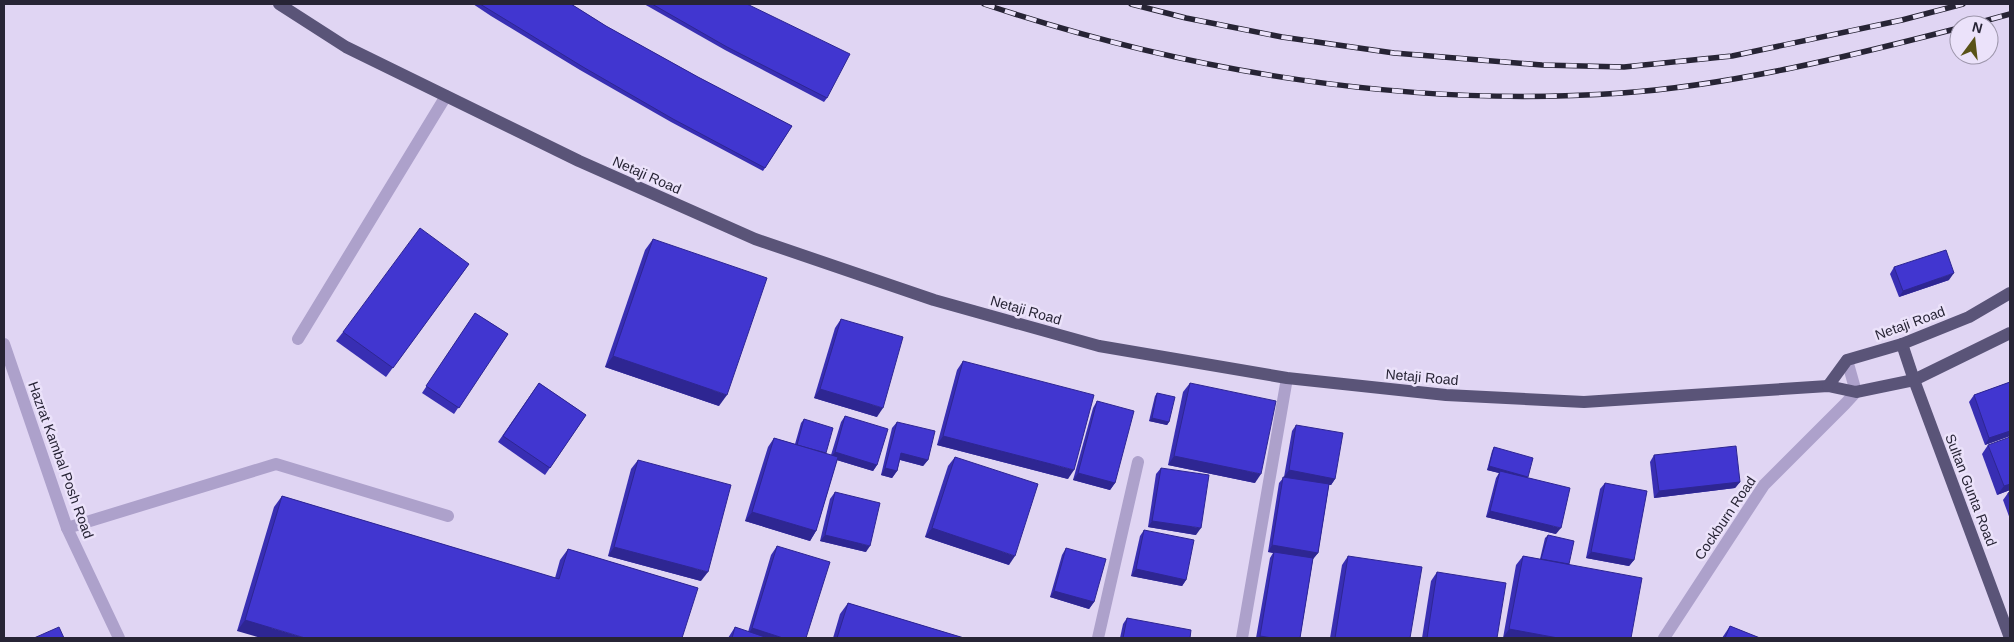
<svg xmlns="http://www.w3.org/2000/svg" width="2014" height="642" viewBox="0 0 2014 642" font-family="Helvetica,sans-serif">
<rect width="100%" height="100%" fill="#e0d5f3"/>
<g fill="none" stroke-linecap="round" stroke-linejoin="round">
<!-- minor -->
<g stroke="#ada1cb" stroke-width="12">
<path d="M298,339L446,96"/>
<path d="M4,344L67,528L119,638"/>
<path d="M67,528L276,464L448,516"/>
<path d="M1098,638L1138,462"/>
<path d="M1242,638L1287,378"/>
<path d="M1664,638L1764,485L1845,404L1856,392L1847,360"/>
</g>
<!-- major -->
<g stroke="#5a5478" stroke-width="12">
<path d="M279,4L346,47L579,161L755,239L934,300L1099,346L1287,378L1446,395L1584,402L1828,386L1856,392L1914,380L2010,333"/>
<path d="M1902,344L1914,380L2010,638"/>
<path d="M1828,386L1847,360L1902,344L1969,317L2010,293"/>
</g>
<!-- rail casing -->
<g stroke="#272435" stroke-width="5.5">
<g id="rail">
<path d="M984,4C1188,72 1406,108 1622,93C1734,85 1850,56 1959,28"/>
<path d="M1131,4L1186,18L1282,37L1394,53L1542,65L1624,67L1732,56L1902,20L1963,4"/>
<path d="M1970,25L2010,14"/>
</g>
</g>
<!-- rail -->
<use href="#rail" stroke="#ebe2fa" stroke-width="4" stroke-dasharray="11" stroke-linecap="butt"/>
</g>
<!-- wall -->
<g fill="#382eb3">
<path d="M473,4H571L606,26L698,77L792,126L763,171L671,122L580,70L491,16Z"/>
<path d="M644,4H747L827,98L824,102L725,50Z"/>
<path d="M653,239L719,406L605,367L645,250Z"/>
<path d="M469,264L386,377L336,341L343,332Z"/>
<path d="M1894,267L1949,280L1899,297L1890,274Z"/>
<path d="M475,313L508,334L454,414L422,393Z"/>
<path d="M841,319L877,417L814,398L835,328Z"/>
<path d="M963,361L1068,479L937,445L957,370Z"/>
<path d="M2010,382V436L1985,445L1969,402L1974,395Z"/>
<path d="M539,383L586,415L545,475L498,442Z"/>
<path d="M1190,383L1255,483L1168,465L1183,392Z"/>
<path d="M1157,393L1169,422L1167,425L1149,421L1155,396Z"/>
<path d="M1097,401L1115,483L1110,490L1073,480L1093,408Z"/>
<path d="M845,416L877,465L873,471L837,460L816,531L810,541L745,521L768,447L774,438L795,444L801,423L804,419L826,454L831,455L841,422Z"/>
<path d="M897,422L928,460L923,466L900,460L897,471L892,478L881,475L892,428Z"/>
<path d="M1296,425L1335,479L1331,485H1329L1318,553L1313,559L1300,638H1256L1270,558L1273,553L1268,552L1279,483L1284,477L1292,431Z"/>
<path d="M1988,445L2010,490L1997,495L1982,454Z"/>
<path d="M1494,447L1527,478L1556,534L1486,517L1496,478L1499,473L1487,470L1492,451Z"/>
<path d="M1654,455L1740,482L1735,488L1654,498L1650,462Z"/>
<path d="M955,457L1009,565L925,537L948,466Z"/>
<path d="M638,460L701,581L608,556L631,469Z"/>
<path d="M1161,468L1196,535L1148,527L1156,474Z"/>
<path d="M1605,483L1634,560L1629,566L1586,558L1600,489Z"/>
<path d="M835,492L866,552L820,541L830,499Z"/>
<path d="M2010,492V519L2003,500L2008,493Z"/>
<path d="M282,496L555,578L560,560L568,549L698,588L237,631L274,507Z"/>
<path d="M1144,530L1186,580L1182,586L1131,576L1140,536Z"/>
<path d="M1548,535L1569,564L1631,638H1503L1516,565L1523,556L1540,559L1545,538Z"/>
<path d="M777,546L806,638H728L735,627L748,632L771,555Z"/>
<path d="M1066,548L1094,602L1089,609L1050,597L1062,555Z"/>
<path d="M1348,556L1410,638H1330L1342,565Z"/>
<path d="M1437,572L1497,638H1422L1431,581Z"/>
<path d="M848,603L964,638H833L840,614Z"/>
<path d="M1127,618L1190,638H1120L1123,624Z"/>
<path d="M1730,626L1760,638H1722Z"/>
</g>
<!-- shaded-wall -->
<g fill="#2e2692">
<path d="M1954,273L1949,280L1899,297L1903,291Z"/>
<path d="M613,356L727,395L719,406L605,367Z"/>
<path d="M820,389L883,408L877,417L814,398Z"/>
<path d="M1152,418L1169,422L1167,425L1149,421Z"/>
<path d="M2010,431V436L1985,445L1989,438Z"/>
<path d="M943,436L1074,470L1068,479L937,445Z"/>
<path d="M835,452L877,465L873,471L830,458Z"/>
<path d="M901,453L928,460L923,466L897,459Z"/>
<path d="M1174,456L1261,474L1255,483L1168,465Z"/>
<path d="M1489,466L1528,477L1525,480L1500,471L1499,473L1487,470Z"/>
<path d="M885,468L897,471L892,478L881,475Z"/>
<path d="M1289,470L1335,479L1331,485L1284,477Z"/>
<path d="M1078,473L1115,483L1110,490L1073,480Z"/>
<path d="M1740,482L1735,488L1654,498L1659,491Z"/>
<path d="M2010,484V490L1997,495L2004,486Z"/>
<path d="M1490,511L1561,528L1556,534L1486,517Z"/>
<path d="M752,512L816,531L810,541L745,521Z"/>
<path d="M1152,521L1201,528L1196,535L1148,527Z"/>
<path d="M932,528L1015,556L1009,565L925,537Z"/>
<path d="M825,535L870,546L866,552L820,541Z"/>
<path d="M1272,545L1318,553L1313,559L1268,552Z"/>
<path d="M614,547L708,572L701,581L608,556Z"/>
<path d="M1591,552L1634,560L1629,566L1586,558Z"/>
<path d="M1136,569L1186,580L1182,586L1131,576Z"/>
<path d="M1054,591L1094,602L1089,609L1050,597Z"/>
<path d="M245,620L305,638H261L237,631Z"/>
<path d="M752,628L783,638H746Z"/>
<path d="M1509,629L1558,638H1503Z"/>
<path d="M1260,636L1272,638H1258Z"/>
</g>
<!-- building -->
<g fill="#4136d0" stroke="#2e2692">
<path d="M480,4H571L606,26L698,77L792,126L765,168L673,119L583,67Z"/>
<path d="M652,4H747L850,54L827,98L727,47Z"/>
<path d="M420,228L469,264L393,368L343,332Z"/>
<path d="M653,239L767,278L727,395L613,356Z"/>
<path d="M1946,250L1954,273L1903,291L1894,267Z"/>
<path d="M475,313L508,334L459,408L426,386Z"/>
<path d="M841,319L903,337L883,408L820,389Z"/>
<path d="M963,361L1094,395L1074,470L943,436Z"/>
<path d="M2010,382V431L1989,438L1974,395Z"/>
<path d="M539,383L586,415L550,468L503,436Z"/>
<path d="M1190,383L1276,401L1261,474L1174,456Z"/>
<path d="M1157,393L1175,397L1169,422L1152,418Z"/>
<path d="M1097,401L1134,411L1115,483L1078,473Z"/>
<path d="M845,416L888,429L877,465L835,452Z"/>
<path d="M804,419L833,428L826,453L797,445Z"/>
<path d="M897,422L935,431L928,460L901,453L897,471L885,468Z"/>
<path d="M1296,425L1343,433L1335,479L1289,470Z"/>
<path d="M2010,437V484L2004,486L1988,445Z"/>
<path d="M774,438L838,457L816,531L752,512Z"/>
<path d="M1736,446L1740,482L1659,491L1654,455Z"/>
<path d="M1494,447L1533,458L1528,477L1489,466Z"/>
<path d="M955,457L1038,484L1015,556L932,528Z"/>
<path d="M638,460L731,485L708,572L614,547Z"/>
<path d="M1161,468L1209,475L1201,528L1152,521Z"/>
<path d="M1500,471L1570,488L1561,528L1490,511Z"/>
<path d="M1283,477L1329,484L1318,553L1272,545Z"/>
<path d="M1605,483L1647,491L1634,560L1591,552Z"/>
<path d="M835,492L880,503L870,546L825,535Z"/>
<path d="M2010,492V500L2008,493Z"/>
<path d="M282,496L559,579L568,549L698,588L682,638H305L245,620Z"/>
<path d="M1144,530L1194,540L1186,580L1136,569Z"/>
<path d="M1548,535L1574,541L1569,564L1541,559Z"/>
<path d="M777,546L830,562L806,638H783L752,628Z"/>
<path d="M1066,548L1106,559L1094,602L1054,591Z"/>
<path d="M1274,552L1313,558L1300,638H1272L1260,636Z"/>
<path d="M1348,556L1422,567L1410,638H1335Z"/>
<path d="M1523,556L1642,578L1631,638H1558L1509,629Z"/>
<path d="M1437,572L1506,583L1497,638H1427Z"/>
<path d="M848,603L964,638H837Z"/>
<path d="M1127,618L1191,630L1190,638H1123Z"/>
<path d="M1730,626L1760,638H1725Z"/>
<path d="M59,627L64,638H34Z"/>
<path d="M735,627L768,638H732Z"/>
</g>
<g text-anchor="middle" stroke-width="5" stroke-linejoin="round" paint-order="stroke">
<!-- street labels -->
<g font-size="14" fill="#272435" stroke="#ebe2fa">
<text transform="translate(647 175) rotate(24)" y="5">Netaji Road</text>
<text transform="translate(1026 310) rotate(16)" y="5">Netaji Road</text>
<text transform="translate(1910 323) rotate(-20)" y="5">Netaji Road</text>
<text transform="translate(1422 377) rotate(5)" y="5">Netaji Road</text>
<text transform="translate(61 460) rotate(70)" y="5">Hazrat Kambal Posh Road</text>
<text transform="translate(1971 490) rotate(69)" y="5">Sultan Gunta Road</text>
<text transform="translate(1725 518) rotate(-56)" y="5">Cockburn Road</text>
</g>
</g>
<!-- border -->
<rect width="2014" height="642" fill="none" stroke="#272435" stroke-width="10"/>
<!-- north arrow -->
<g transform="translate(1974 40) rotate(15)"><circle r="24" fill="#ebe2fa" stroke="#9d96ab"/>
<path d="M0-4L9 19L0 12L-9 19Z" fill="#595217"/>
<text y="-8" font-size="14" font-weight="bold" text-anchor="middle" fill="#272435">N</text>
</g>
</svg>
